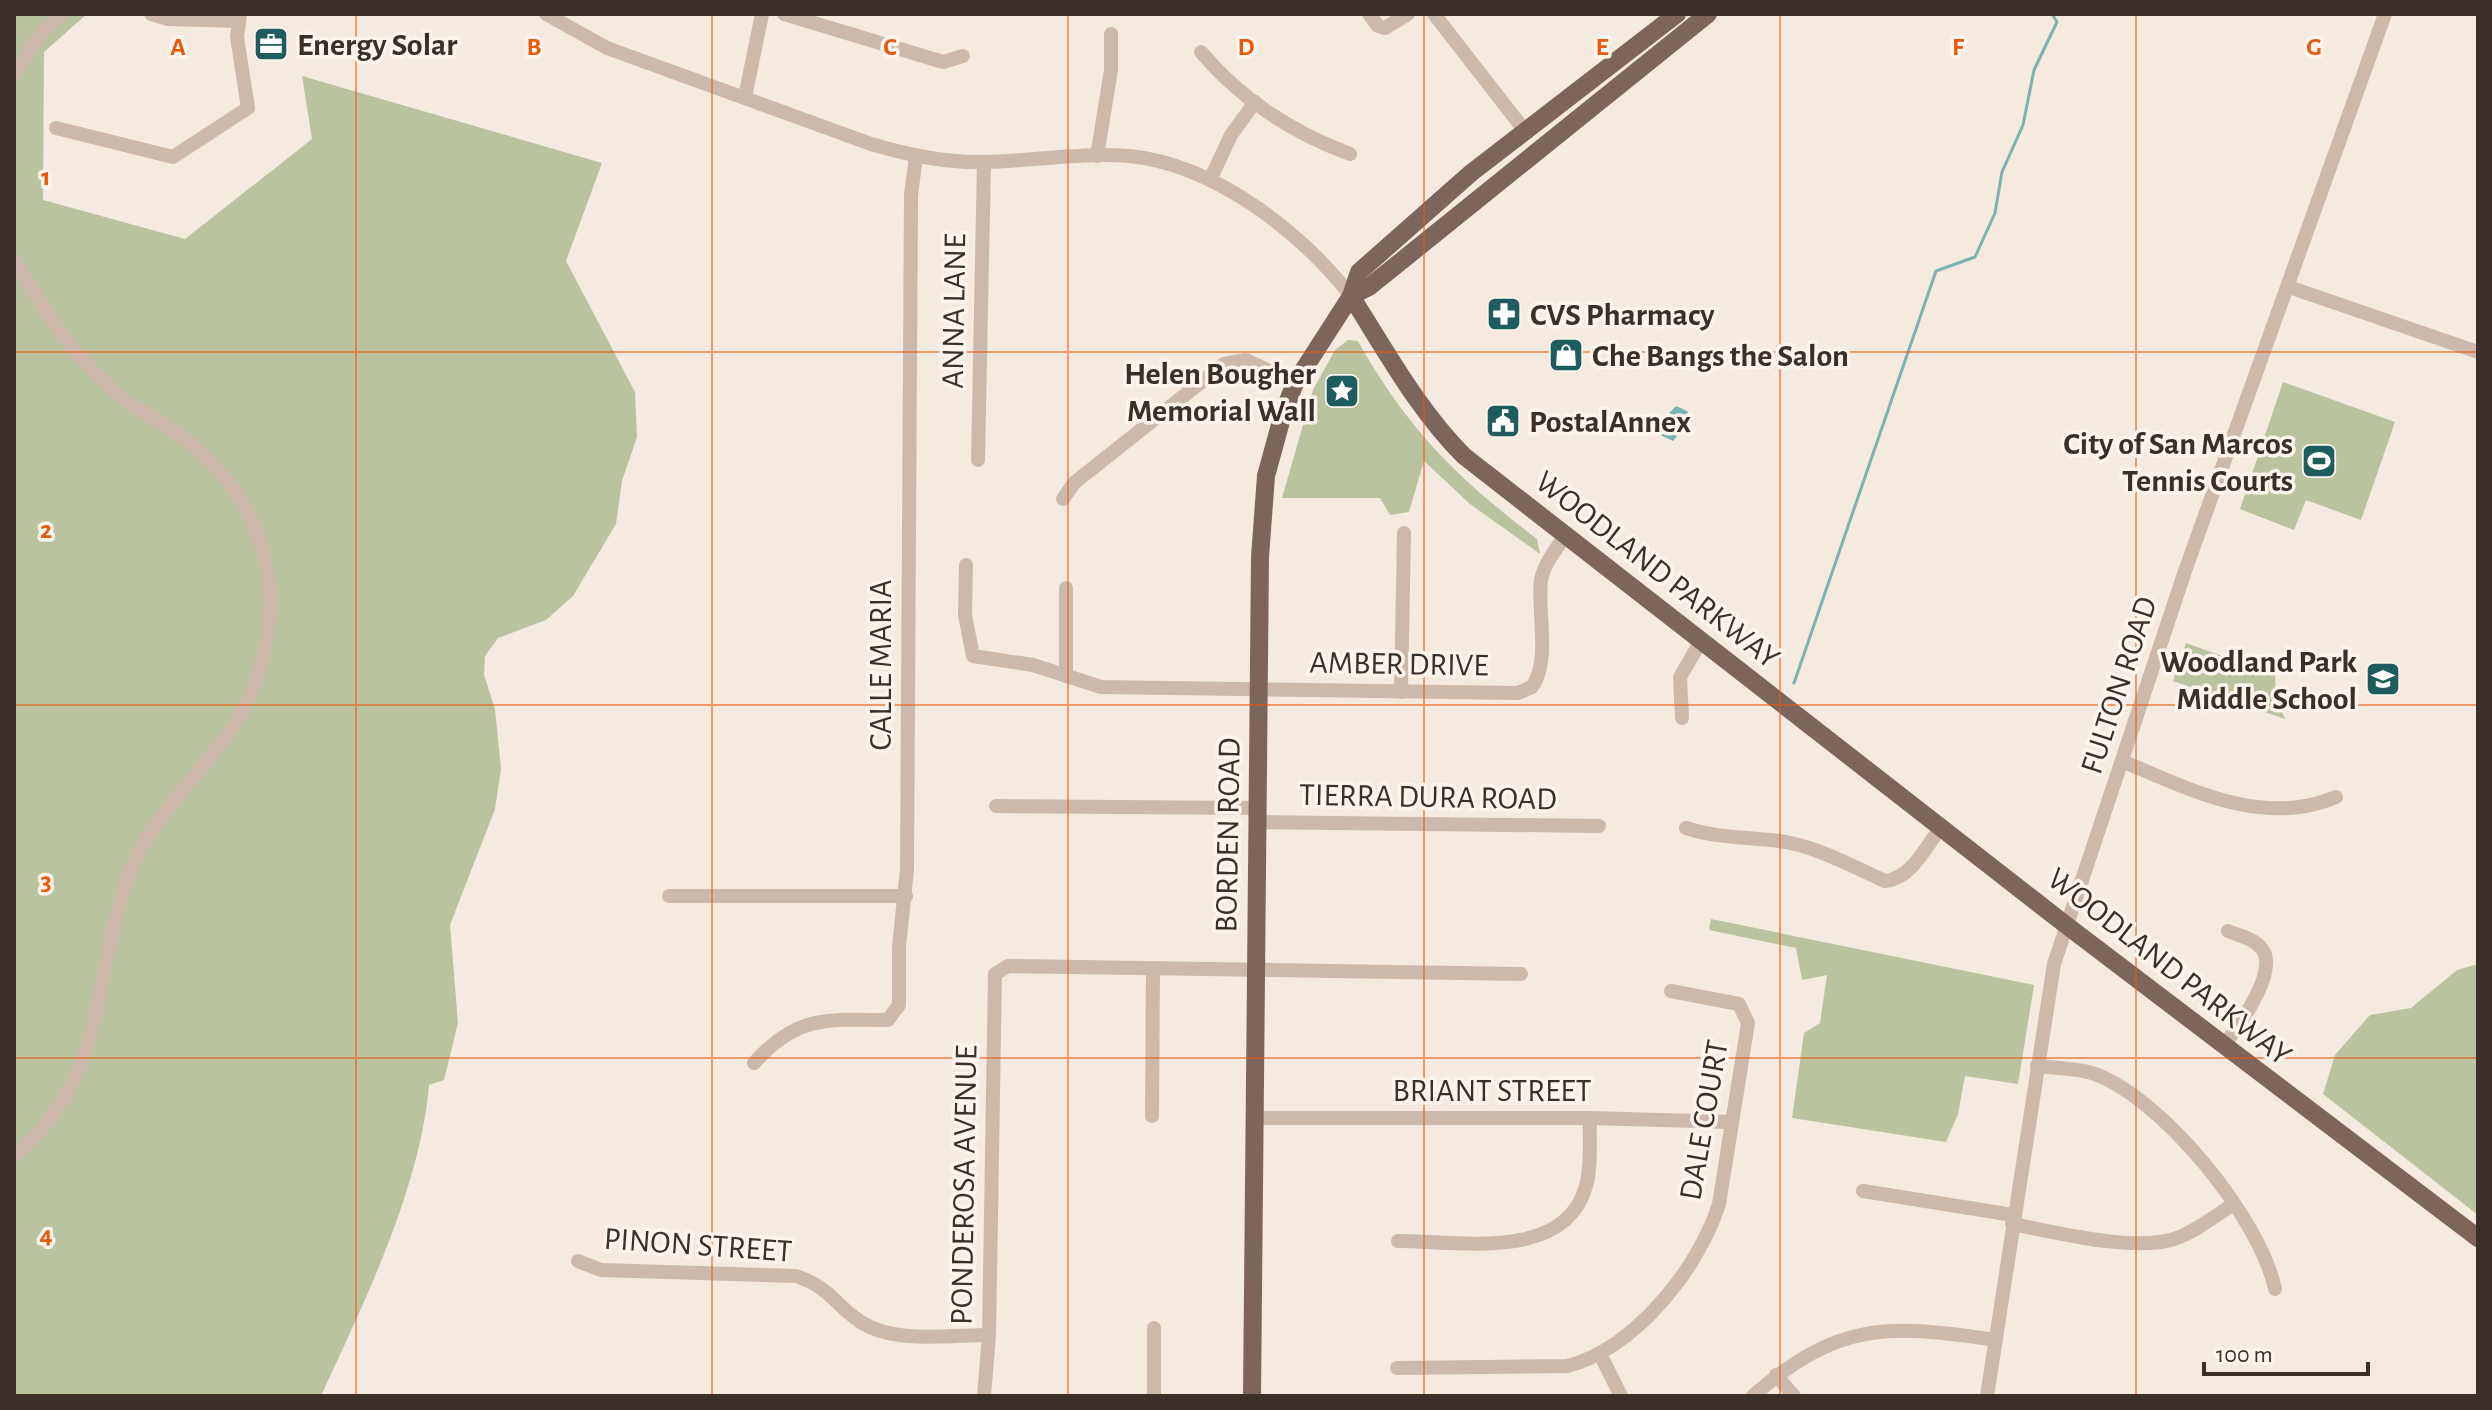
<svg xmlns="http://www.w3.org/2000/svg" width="2492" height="1410" viewBox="0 0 2492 1410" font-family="'Alegreya Sans',sans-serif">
<rect width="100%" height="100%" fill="#f4eae0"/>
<!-- green -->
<g fill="#b9c49f">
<path d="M14,14H87L44,52L43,200L185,239L312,139L302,76L602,163L566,261L635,392L637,437L622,481L616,524L573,596L546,620L498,638L485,656L484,675L495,709L501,769L495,809L450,925L458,1023L444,1080L429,1085C420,1190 364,1302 321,1396H14Z"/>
<path d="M1348,340L1358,341C1408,430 1456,477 1537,539L1540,554L1470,504L1424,461L1409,512L1390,515L1380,498H1282L1313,390L1335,350Z"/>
<path d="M2283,382L2395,422L2361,520L2306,500L2294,530L2240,509Z"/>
<path d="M2186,643L2275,675L2276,698L2285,719L2173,681Z"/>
<path d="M1711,919L2034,985L2018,1084L1965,1076L1958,1114L1946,1142L1792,1118L1804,1033L1820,1023L1827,975L1802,980L1796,948L1709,930Z"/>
<path d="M2478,964V1215L2323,1094L2335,1055L2370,1015L2411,1008L2457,970Z"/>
</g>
<!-- water -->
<path fill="#7db2b3" d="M1676,406L1687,411L1693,422H1688L1673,441L1662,436L1656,427Z"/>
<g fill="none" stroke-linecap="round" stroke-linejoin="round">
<!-- stream -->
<path stroke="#7db2b3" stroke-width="3" d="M1794,683L1936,271L1975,257L1995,213L2002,172L2023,125L2034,70L2057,22L2052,14"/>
<!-- minor -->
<g stroke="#cdb9ab" stroke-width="14">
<path d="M151,14L168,19L238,21"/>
<path d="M546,14L607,48L871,144C909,155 945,163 985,162C1033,161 1082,152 1130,156C1215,165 1300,231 1351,296"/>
<path d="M784,14L943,62L963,56"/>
<path d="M1369,14L1378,26L1385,28L1408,14"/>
<path d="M1434,14L1525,131"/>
<path d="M1201,52C1241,99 1293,133 1350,154"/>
<path d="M14,74L42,31L62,14"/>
<path d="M745,97L762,14"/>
<path d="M56,128L173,157L248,108L237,37L240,14"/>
<path d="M1097,156L1111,70V34"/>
<path d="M1210,180L1231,135L1255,102"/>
<path d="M14,260C45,311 70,353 116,393C137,411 164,422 186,440C268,505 290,596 251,693C225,756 158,803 132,867C88,978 114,1070 14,1156"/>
<path d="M2289,287L2478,352"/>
<path d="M978,460L984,162"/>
<path d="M1063,499L1074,483L1224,364L1246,360L1295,383"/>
<path d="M966,565L965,615L973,656L1033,665L1101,687L1518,693L1532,687C1551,660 1537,612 1541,580C1544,564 1556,549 1565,536"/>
<path d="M1066,676V588"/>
<path d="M1401,692L1404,533"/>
<path d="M1682,718L1680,677L1701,641"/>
<path d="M2122,761C2189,789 2263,828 2336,797"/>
<path d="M996,806L1257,808"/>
<path d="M1257,822L1599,826"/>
<path d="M1686,828C1717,838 1748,837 1779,841C1817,846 1851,866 1885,881C1911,879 1926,847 1941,827"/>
<path d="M669,896H906"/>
<path d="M2224,1045C2239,1026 2279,971 2262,949C2254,938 2239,936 2228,931"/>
<path d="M754,1063C798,1014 827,1020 888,1020L899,1005V947L907,869L911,195L916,157"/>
<path d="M2037,1066C2055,1068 2076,1068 2092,1073C2161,1096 2260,1218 2275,1289"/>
<path d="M1152,1116L1153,969"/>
<path d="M1253,1118H1590L1731,1122"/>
<path d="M1863,1191L2013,1215"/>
<path d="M2012,1224C2056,1232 2132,1252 2174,1239C2195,1232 2216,1215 2234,1204"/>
<path d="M1398,1241C1460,1241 1565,1262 1586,1186C1592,1165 1589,1139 1590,1118"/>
<path d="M578,1261L601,1270L796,1276C833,1289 833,1304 861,1322C895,1344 950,1335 989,1335"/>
<path d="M1601,1356L1621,1396"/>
<path d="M1397,1368L1567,1366C1634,1350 1699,1268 1719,1204L1748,1023L1739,1004L1671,991"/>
<path d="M1776,1375L1794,1396"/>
<path d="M984,1396L989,1335L995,974L1008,966L1521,974"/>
<path d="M1154,1396V1328"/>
<path d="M1753,1396C1838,1321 1889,1324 1996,1340"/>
<path d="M1987,1396L2054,964L2185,571L2385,14"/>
</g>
<!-- major -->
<g stroke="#7d655b" stroke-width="18">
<path d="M1351,296C1386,351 1418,410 1464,456L2066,925L2478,1238"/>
<path d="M1351,296L1369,287L1708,14"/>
<path d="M1252,1396L1260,557L1266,476L1283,414L1295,383L1351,296L1359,272L1471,173L1677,14"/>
</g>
</g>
<!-- grid -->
<path fill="none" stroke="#e8590c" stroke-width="2" stroke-opacity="0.55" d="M356,14V1396M712,14V1396M1068,14V1396M1424,14V1396M1780,14V1396M2136,14V1396M14,352H2478M14,705H2478M14,1058H2478"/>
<!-- icons -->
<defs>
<g id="office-square" transform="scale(1.8)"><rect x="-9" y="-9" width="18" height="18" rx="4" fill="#1e5c5e" stroke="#fbf4ed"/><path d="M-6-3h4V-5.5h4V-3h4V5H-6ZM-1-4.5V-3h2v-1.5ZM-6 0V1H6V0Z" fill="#fff"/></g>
<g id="pharmacy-square" transform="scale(1.8)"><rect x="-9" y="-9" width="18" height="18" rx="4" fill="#1e5c5e" stroke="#fbf4ed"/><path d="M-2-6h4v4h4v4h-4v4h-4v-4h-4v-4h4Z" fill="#fff"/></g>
<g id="shop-square" transform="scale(1.8)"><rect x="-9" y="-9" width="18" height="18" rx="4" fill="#1e5c5e" stroke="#fbf4ed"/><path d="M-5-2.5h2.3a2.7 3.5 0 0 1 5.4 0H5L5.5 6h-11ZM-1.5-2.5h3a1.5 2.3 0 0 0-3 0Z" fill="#fff"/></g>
<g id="sight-square" transform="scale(1.8)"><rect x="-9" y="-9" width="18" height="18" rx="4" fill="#1e5c5e" stroke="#fbf4ed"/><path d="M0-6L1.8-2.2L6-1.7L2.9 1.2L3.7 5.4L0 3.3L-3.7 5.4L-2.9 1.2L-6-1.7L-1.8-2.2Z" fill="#fff"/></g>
<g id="civic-square" transform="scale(1.8)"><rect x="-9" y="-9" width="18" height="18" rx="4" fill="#1e5c5e" stroke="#fbf4ed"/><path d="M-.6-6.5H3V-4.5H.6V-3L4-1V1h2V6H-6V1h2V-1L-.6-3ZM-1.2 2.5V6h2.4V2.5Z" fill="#fff"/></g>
<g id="stadium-square" transform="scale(1.8)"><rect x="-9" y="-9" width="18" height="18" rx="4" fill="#1e5c5e" stroke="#fbf4ed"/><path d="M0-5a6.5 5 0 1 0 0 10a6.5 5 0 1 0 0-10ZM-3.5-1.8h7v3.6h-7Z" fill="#fff"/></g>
<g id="school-square" transform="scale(1.8)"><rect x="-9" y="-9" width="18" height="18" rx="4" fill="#1e5c5e" stroke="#fbf4ed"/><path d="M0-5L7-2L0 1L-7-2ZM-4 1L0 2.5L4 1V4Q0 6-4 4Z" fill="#fff"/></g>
</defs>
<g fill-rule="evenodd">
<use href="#office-square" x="271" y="44"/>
<use href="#pharmacy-square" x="1504" y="314"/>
<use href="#shop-square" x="1566" y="355"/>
<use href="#sight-square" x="1342" y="391"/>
<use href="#civic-square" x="1503" y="421"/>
<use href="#stadium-square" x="2319" y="461"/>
<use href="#school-square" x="2383" y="679"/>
</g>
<g text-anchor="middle" stroke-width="7" stroke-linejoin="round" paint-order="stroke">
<!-- poi labels -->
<g font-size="32" font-weight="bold" fill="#3b2f2a" stroke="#fbf4ed" text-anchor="start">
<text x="297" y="55">Energy Solar</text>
<text x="1530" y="325">CVS Pharmacy</text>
<text x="1592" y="366">Che Bangs the Salon</text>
<text x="1316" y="384" text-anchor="end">Helen Bougher<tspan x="1316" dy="37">Memorial Wall</tspan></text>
<text x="1529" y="432">PostalAnnex</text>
<text x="2293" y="454" text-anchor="end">City of San Marcos<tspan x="2293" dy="37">Tennis Courts</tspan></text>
<text x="2357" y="672" text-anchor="end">Woodland Park<tspan x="2357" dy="37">Middle School</tspan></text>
</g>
<!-- street labels -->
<g font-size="32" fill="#3b2f2a" stroke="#fbf4ed">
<text transform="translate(953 311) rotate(-89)" y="11">ANNA LANE</text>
<text transform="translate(1658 569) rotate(38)" y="11">WOODLAND PARKWAY</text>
<text transform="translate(1399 663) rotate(1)" y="11">AMBER DRIVE</text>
<text transform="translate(880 665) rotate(-90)" y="11">CALLE MARIA</text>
<text transform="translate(2118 685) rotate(-72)" y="11">FULTON ROAD</text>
<text transform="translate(1428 796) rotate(1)" y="11">TIERRA DURA ROAD</text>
<text transform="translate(1227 835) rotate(-89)" y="11">BORDEN ROAD</text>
<text transform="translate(2170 966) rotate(38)" y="11">WOODLAND PARKWAY</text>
<text x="1492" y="1101">BRIANT STREET</text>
<text transform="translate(1703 1120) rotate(-80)" y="11">DALE COURT</text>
<text transform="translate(963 1185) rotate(-89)" y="11">PONDEROSA AVENUE</text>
<text transform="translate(698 1244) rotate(4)" y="11">PINON STREET</text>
</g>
</g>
<g font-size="26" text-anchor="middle" font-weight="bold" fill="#e8590c" stroke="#fbf4ed" stroke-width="7" stroke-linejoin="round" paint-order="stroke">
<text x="178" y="55">A</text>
<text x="534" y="55">B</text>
<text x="890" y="55">C</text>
<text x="1246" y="55">D</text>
<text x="1602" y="55">E</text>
<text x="1958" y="55">F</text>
<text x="2314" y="55">G</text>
<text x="46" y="185">1</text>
<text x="46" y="538">2</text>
<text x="46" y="890">3</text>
<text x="46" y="1243">4</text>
</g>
<!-- border -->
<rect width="2492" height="1410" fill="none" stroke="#3b2f2a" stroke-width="32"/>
<!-- scale -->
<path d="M2204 1362v12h164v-12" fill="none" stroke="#3b2f2a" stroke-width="4"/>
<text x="2216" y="1362" font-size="24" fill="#3b2f2a" stroke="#fbf4ed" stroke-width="6" paint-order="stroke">100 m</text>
</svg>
